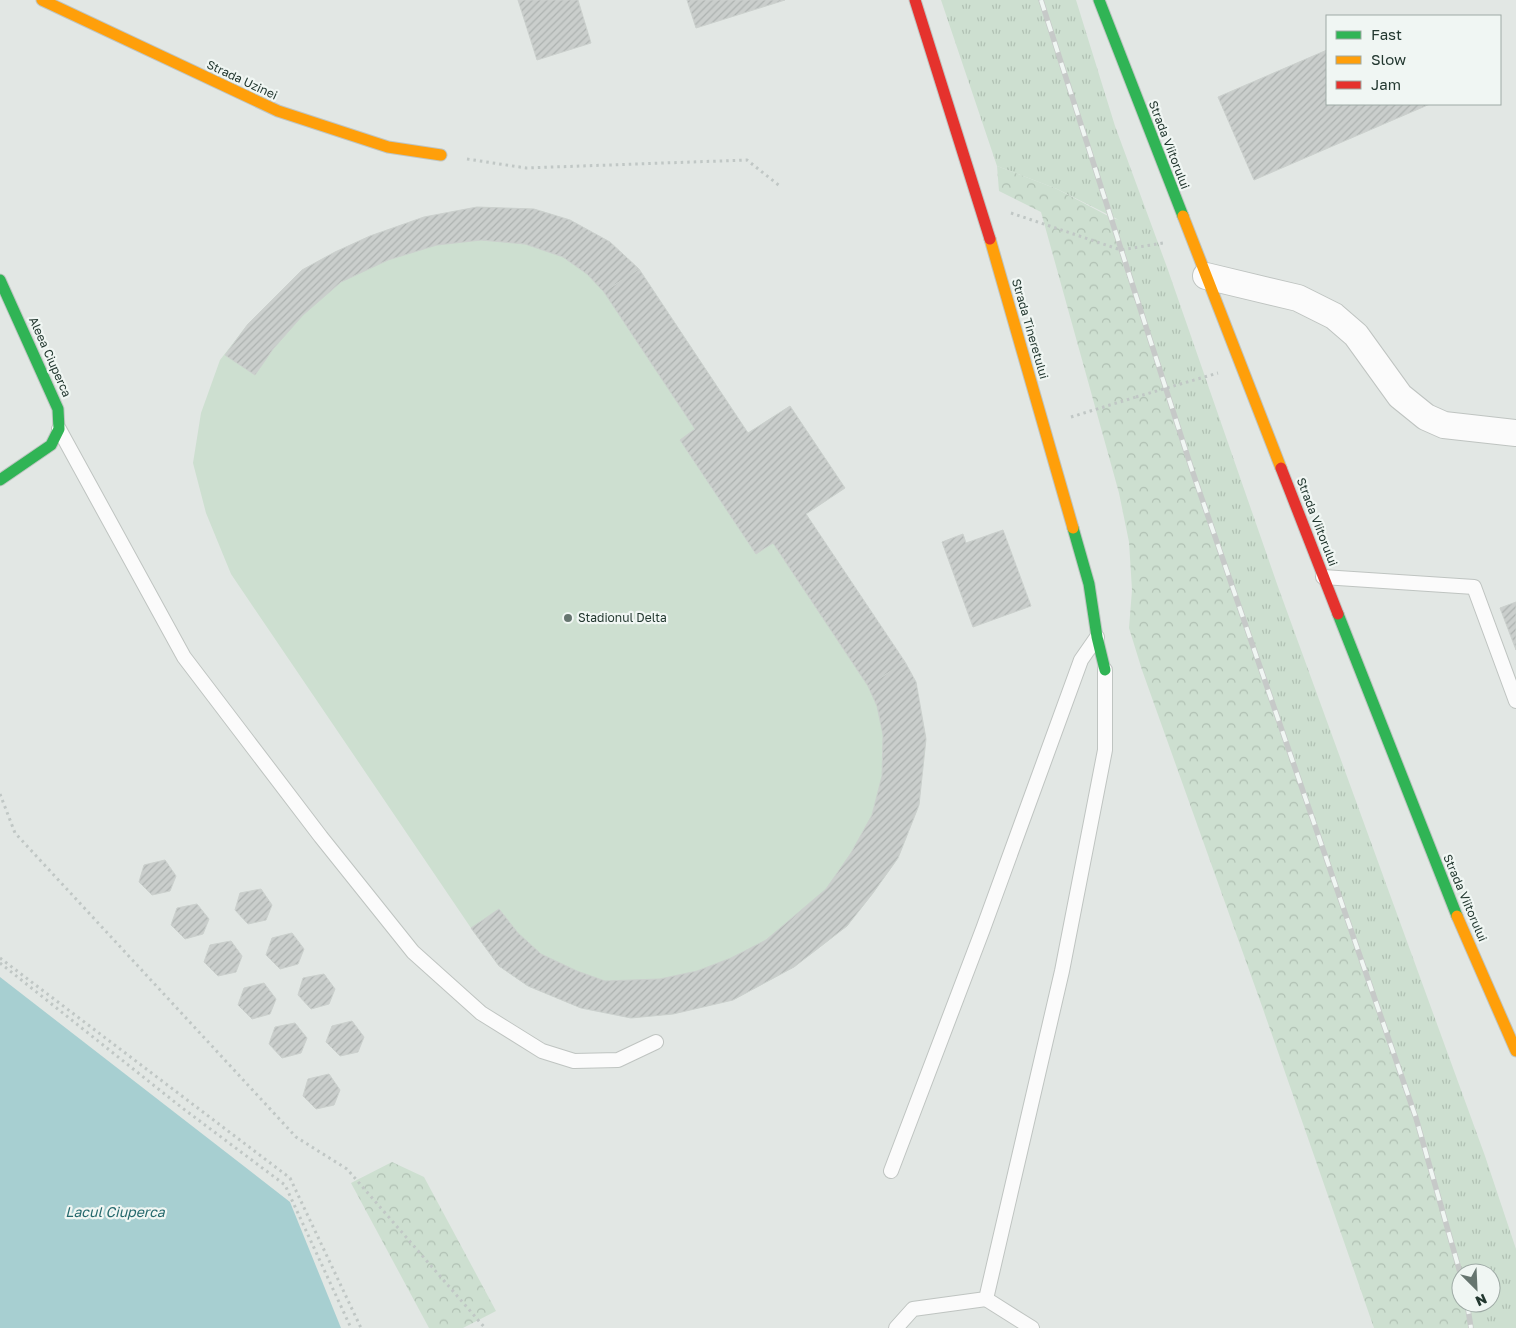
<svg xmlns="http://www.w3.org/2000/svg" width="1516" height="1328" viewBox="0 0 1516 1328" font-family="'Golos Text',sans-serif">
<defs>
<pattern id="grass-tufts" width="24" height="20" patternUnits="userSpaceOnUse" patternTransform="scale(1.25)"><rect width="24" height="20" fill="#cddfd0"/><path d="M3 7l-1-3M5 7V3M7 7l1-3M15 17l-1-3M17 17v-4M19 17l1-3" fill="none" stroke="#b0c0b3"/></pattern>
<pattern id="forest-crowns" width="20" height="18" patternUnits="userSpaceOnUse" patternTransform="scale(1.25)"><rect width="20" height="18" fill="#cddfd0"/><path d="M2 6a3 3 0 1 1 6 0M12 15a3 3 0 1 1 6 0" fill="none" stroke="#b0c0b3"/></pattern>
<pattern id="building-hatch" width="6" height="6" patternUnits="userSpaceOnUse" patternTransform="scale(1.25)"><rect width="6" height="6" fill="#cacecc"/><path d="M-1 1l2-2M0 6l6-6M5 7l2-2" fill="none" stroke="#adb2b0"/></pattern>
</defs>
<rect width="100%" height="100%" fill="#e2e7e4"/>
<!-- grass -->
<path fill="url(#grass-tufts)" d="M941,0H1076L1115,126L1168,270L1277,584L1485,1156L1516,1249V1328H1471L1467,1303H1491V1273H1461V1276L1416,1118L1192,470L1110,217L1119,220L1057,189L997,166Z"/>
<!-- forest -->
<g fill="url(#forest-crowns)">
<path d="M997,166L1057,189L1110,217L1192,470L1416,1118L1461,1276V1303H1467L1471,1328H1374L1263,1009L1142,670L1129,628L1132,590L1129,542L1119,493L1041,212L999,191Z"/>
<path d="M392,1162L424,1177L496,1311L463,1328H429L351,1183Z"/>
</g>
<!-- pitch -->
<path fill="#cddfd0" d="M477,207L534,209L570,220L639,269L748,433L790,406L845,488L806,514L916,682L926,739L919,805L898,858L873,893L847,926L794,967L733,1000L673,1014L631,1018L581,1008L528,986L499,966L471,928L231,574L206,513L193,463L201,413L220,360L248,324L302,270Z"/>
<!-- water -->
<path fill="#a7cfd1" d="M0,977L290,1202L341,1328H0Z"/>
<!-- building -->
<g fill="url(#building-hatch)" stroke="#cbd0cd">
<path d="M518,0H578L591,43L537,60Z"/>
<path d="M687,0H785L696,28Z"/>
<path d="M1327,50V104H1430L1254,180L1218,97Z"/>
<path d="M477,207L534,209L570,220L610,242L639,269L604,292L587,274L563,257L525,244L481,240L437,245L388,260L341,282L303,315L273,349L255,375L225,355L248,324L302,270L335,252L370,236L424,217Z"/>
<path d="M639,269L748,433L790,406L845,488L806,514L905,662L868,686L773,543L756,554L680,440L695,429L604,292Z"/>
<path d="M1003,530L1031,606L973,627L942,542L963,534L966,543Z"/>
<path d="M1516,602V650L1500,608Z"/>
<path d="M905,662L916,682L926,739L919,805L898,858L873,893L847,926L794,967L733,1000L673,1014L631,1018L581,1008L528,986L499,966L471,928L499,909L518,933L541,954L577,971L605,981L660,979L697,971L731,958L766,940L826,889L851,853L872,815L882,776L883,735L877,706L868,686Z"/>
<path d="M165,860L176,876L170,891L152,895L139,882L144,865Z"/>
<path d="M261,889L272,905L266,920L248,924L235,910L240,893Z"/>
<path d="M197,904L209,919L203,934L185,939L171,925L177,908Z"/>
<path d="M292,933L304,949L298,964L280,969L266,955L272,938Z"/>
<path d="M231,941L242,956L236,972L218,976L204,962L210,945Z"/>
<path d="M324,974L335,989L329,1004L311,1009L298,995L303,978Z"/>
<path d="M264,983L276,999L270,1014L252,1019L238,1005L244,988Z"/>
<path d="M352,1021L364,1037L358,1052L340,1056L326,1042L332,1026Z"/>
<path d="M295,1023L307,1038L301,1053L282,1058L269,1044L275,1027Z"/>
<path d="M329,1074L340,1090L334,1105L316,1109L303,1096L308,1079Z"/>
</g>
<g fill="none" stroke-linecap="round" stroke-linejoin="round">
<!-- lane casing -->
<g stroke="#bfc4c1" stroke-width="16">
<g id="lane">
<path d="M59,429L184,657L321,837L413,952L481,1013L542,1051L574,1061L618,1060L656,1042"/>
<path d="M1323,577L1474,587L1516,701"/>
<path d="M891,1171L983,929L1081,660L1097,637"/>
<path d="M986,1299L1032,1328"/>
<path d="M896,1328L913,1309L986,1299L1062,971L1105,750V670"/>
</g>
</g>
<!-- street casing -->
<g stroke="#bfc4c1" stroke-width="28">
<path id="street" d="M1206,276L1298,298L1334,316L1356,335L1400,396L1426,417L1444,425L1516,433"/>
</g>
<!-- fast casing -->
<g stroke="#bfc5c2" stroke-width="13">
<g id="fast">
<path d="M1099,0L1183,216"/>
<path d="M0,280L58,409L59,429L51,445L0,480"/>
<path d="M1073,528L1089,584L1097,637L1105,670"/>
<path d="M1338,614L1457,916"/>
</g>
</g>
<!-- slow casing -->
<g stroke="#bfc5c2" stroke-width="13">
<g id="slow">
<path d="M42,0L278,111L388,147L441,155"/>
<path d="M1183,216L1281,468"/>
<path d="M990,239L1073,528"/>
<path d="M1457,916L1516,1051"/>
</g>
</g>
<!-- jam casing -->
<g stroke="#bfc5c2" stroke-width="13">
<g id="jam">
<path d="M915,0L990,239"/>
<path d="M1281,468L1338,614"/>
</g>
</g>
<!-- path -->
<g stroke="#c0c7c5" stroke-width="3" stroke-dasharray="2.5 4" stroke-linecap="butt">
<path d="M467,159L526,168L747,160L781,187"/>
<path d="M1011,213L1121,250L1163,243"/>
<path d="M1071,417L1136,397"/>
<path d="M0,794L15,833L296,1137L347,1169L485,1328"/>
<path d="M0,958L290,1178L361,1328"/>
<path d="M0,963L181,1107L285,1185L351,1328"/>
</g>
<!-- lane -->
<use href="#lane" stroke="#fbfbfb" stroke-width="14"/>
<!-- street -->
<use href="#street" stroke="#fbfbfb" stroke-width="26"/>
<!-- fast -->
<use href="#fast" stroke="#30b455" stroke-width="11"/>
<!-- slow -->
<use href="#slow" stroke="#ff9f0a" stroke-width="11"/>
<!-- jam -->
<use href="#jam" stroke="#e5322d" stroke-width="11"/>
<!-- rail casing -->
<g stroke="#c6c9c8" stroke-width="5.5">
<g id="rail">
<path d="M1041,0L1192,470L1416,1118L1461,1276"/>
<path d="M1467,1303L1471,1328"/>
</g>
</g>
<!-- rail -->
<use href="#rail" stroke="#f0f6f3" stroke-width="4" stroke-dasharray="11" stroke-linecap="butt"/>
<!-- path-bridge -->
<path stroke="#c0c7c5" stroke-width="3" stroke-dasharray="2.5 4" stroke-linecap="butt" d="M1136,397L1218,373"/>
</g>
<!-- markers -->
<circle fill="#66756f" stroke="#f0f6f3" stroke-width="2" cx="568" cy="618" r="5"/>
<g text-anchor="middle" stroke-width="4.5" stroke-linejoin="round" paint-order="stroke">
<!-- street labels -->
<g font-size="12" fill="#233830" stroke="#f0f6f3">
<text transform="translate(242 80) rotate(25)" y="4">Strada Uzinei</text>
<text transform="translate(1169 145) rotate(69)" y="4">Strada Viitorului</text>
<text transform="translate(1030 329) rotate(74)" y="4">Strada Tineretului</text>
<text transform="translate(50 357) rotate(66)" y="4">Aleea Ciuperca</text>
<text transform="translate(1317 522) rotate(69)" y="4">Strada Viitorului</text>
<text transform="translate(1465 898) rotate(67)" y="4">Strada Viitorului</text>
</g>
<!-- poi labels -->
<g font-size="12" fill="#233830" stroke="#f0f6f3" text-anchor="start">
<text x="578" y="622">Stadionul Delta</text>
</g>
<!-- water labels -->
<g font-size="14" font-style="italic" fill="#24686c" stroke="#f0f6f3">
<text x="115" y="1217">Lacul Ciuperca</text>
</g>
</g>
<!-- legend -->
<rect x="1326" y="15" width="175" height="90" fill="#f0f6f3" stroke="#9eaaa5"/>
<rect x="1336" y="31" width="25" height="8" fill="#30b455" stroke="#9eaaa5"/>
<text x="1371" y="40" font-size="15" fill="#233830">Fast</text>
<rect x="1336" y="56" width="25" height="8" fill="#ff9f0a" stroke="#9eaaa5"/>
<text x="1371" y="65" font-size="15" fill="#233830">Slow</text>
<rect x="1336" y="81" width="25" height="8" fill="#e5322d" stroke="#9eaaa5"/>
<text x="1371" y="90" font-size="15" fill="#233830">Jam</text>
<!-- north arrow -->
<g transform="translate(1476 1288) rotate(156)"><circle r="24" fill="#f0f6f3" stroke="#9eaaa5"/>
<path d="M0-4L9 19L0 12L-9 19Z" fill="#66756f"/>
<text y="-8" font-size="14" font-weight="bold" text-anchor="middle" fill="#233830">N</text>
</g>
</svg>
